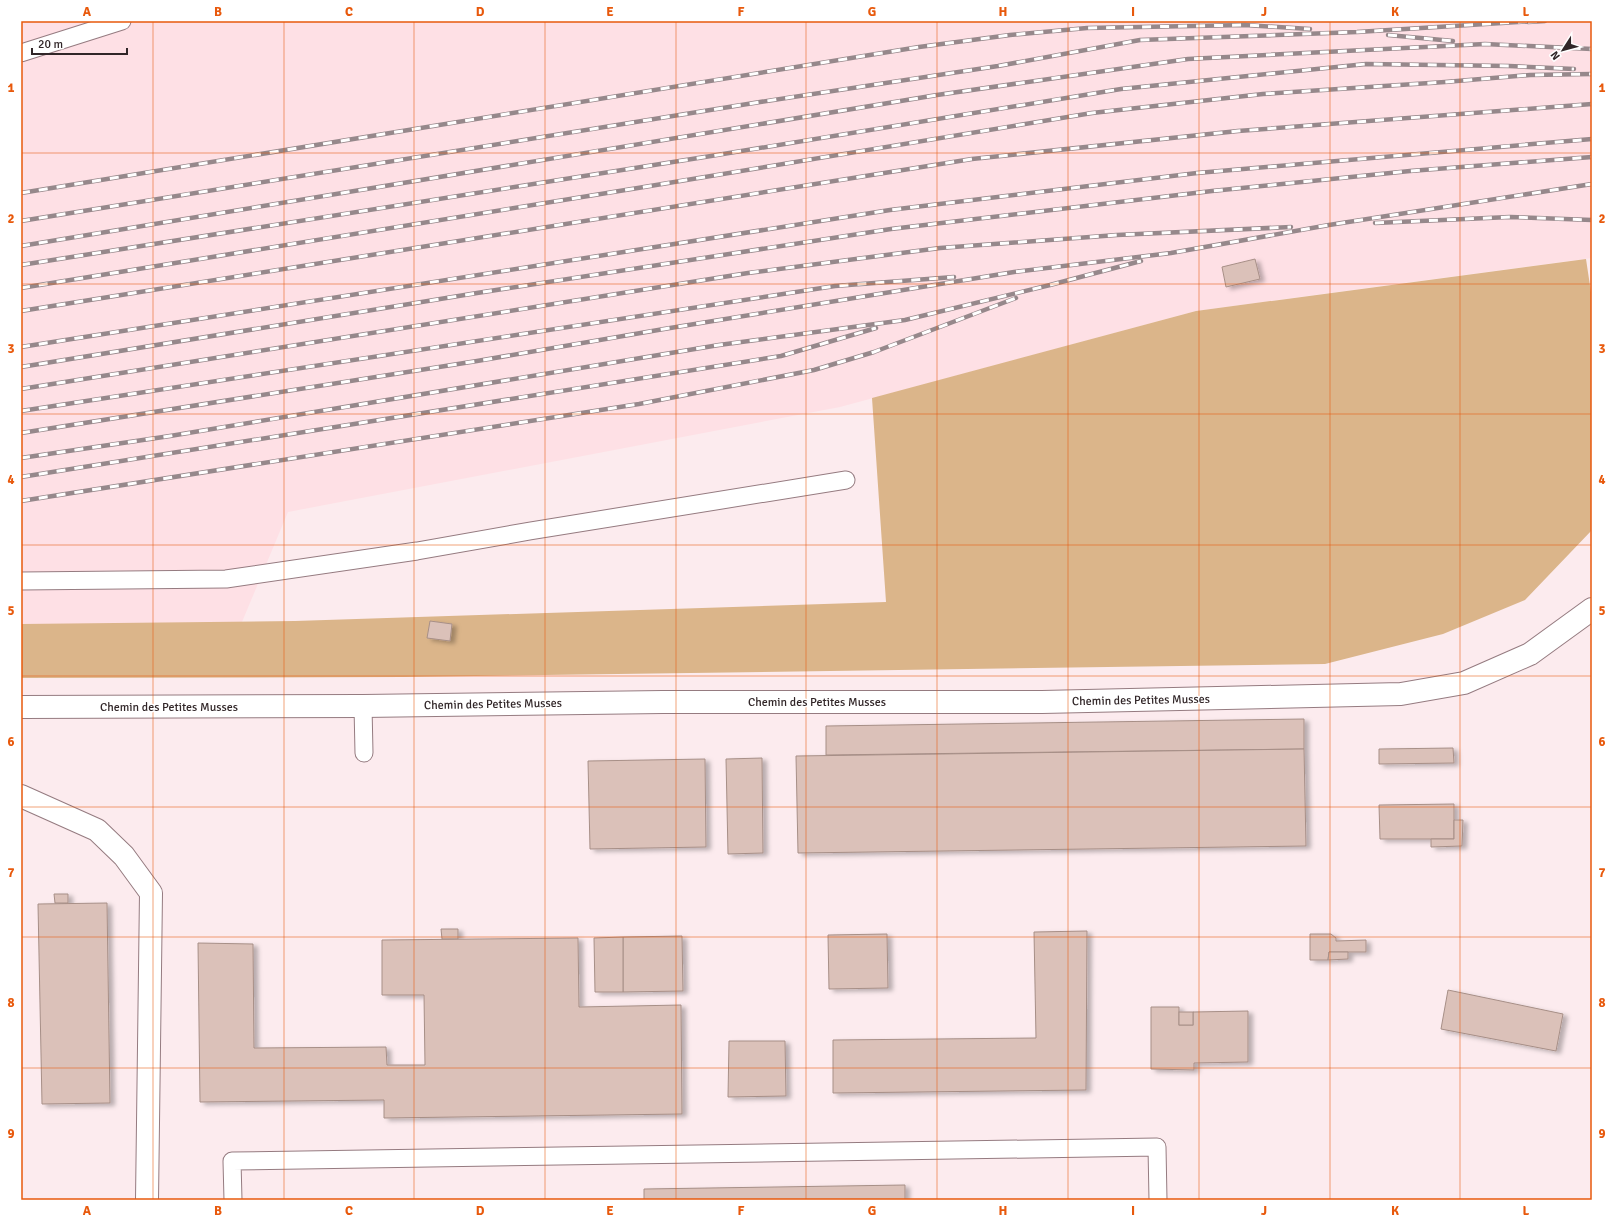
<svg xmlns="http://www.w3.org/2000/svg" width="1613" height="1221" viewBox="0 0 1613 1221" font-family="Signika,sans-serif">
<defs>
<filter id="shadow"><feDropShadow dx="4.5" dy="2.5" stdDeviation="2" flood-color="#0004"/></filter>
</defs>
<rect width="100%" height="100%" fill="#fcebee"/>
<!-- built -->
<path fill="#fee0e5" d="M21,21H1592V258L1196,311L840,407L288,512L242,622L21,629Z"/>
<!-- forest -->
<path fill="#dbb58a" d="M1586,259L1592,299V530L1525,600L1443,634L1325,664L403,677L21,678V624L295,621L886,602L872,398L1196,311Z"/>
<!-- building -->
<g fill="#dbc1b9" stroke="#a78f87" filter="url(#shadow)">
<path d="M1255,259L1260,279L1226,287L1222,267Z"/>
<path d="M430,621L452,624L450,641L427,638Z"/>
<path d="M1304,719V749L826,755V726Z"/>
<path d="M1453,748L1454,763L1379,764V749Z"/>
<path d="M1304,749L1306,846L798,853L796,756Z"/>
<path d="M762,758L763,853L728,854L726,759Z"/>
<path d="M705,759L706,847L590,849L588,761Z"/>
<path d="M1454,804V839H1380L1379,805Z"/>
<path d="M1454,820H1463L1462,846L1431,847V839H1454Z"/>
<path d="M54,894H68V903H55Z"/>
<path d="M107,903L110,1103L42,1104L38,904Z"/>
<path d="M441,929H458V939H442Z"/>
<path d="M1087,931L1086,1090L833,1093V1040L1036,1038L1034,932Z"/>
<path d="M887,934L888,988L829,989L828,935Z"/>
<path d="M1310,934H1331L1336,938V941L1366,940V952H1329L1328,960H1310Z"/>
<path d="M682,936L683,991L623,992V937Z"/>
<path d="M623,937V992H595L594,938Z"/>
<path d="M578,938L579,1007L681,1005L682,1114L384,1118V1100L200,1102L198,943L253,944L254,1048L386,1047L387,1065H425L424,995H382V940Z"/>
<path d="M1329,952H1348V959L1328,960Z"/>
<path d="M1448,990L1563,1014L1556,1051L1441,1029Z"/>
<path d="M1151,1007H1179V1025H1193V1012L1248,1011V1062L1194,1063V1070L1151,1069Z"/>
<rect x="1179" y="1012" width="14" height="13"/>
<path d="M729,1041H785L786,1096L728,1097Z"/>
<path d="M905,1185V1200H644V1189Z"/>
</g>
<g fill="none" stroke-linecap="round" stroke-linejoin="round">
<!-- lane casing -->
<g stroke="#957b80" stroke-width="19">
<g id="lane">
<path d="M21,53L122,21"/>
<path d="M21,581L226,579L417,551L530,531L846,480"/>
<path d="M363,706L364,753"/>
<path d="M233,1200L232,1161L1157,1147L1158,1200"/>
</g>
</g>
<!-- street casing -->
<g stroke="#957b80" stroke-width="24">
<g id="street">
<path d="M21,707L363,706L663,702H1042L1401,694L1464,683L1530,654L1592,609"/>
<path d="M21,796L97,830L124,856L151,893L147,1200"/>
</g>
</g>
<!-- lane -->
<use href="#lane" stroke="#fff" stroke-width="17"/>
<!-- street -->
<use href="#street" stroke="#fff" stroke-width="22"/>
<!-- rail casing -->
<g stroke="#96888b" stroke-width="4.5">
<g id="rail">
<path d="M1528,22L1545,21"/>
<path d="M1388,35L1453,41"/>
<path d="M21,193L919,47L1010,35L1087,28L1245,25L1310,29"/>
<path d="M21,221L760,102L998,66L1140,40L1357,32L1534,21"/>
<path d="M1375,223L1510,217L1592,220"/>
<path d="M21,246L937,95L1188,59L1485,44L1592,49"/>
<path d="M21,265L711,156L1121,89L1366,64L1509,66L1574,69"/>
<path d="M21,288L644,187L1092,113L1263,94L1445,82L1530,75L1592,74"/>
<path d="M21,311L972,159L1238,131L1592,104"/>
<path d="M21,347L890,210L1197,173L1592,139"/>
<path d="M21,367L477,293L891,229L1212,191L1410,171L1592,157"/>
<path d="M21,389L748,273L940,248L1117,235L1291,227"/>
<path d="M21,411L835,286L954,277"/>
<path d="M21,433L477,361L664,329L1014,272L1171,253L1329,225L1592,184"/>
<path d="M21,458L170,436L719,345L905,320L1050,285L1141,261"/>
<path d="M21,477L781,356L876,328"/>
<path d="M21,501L639,404L814,370L874,352L1016,298"/>
</g>
</g>
<!-- rail -->
<use href="#rail" stroke="#fff" stroke-width="3" stroke-dasharray="9" stroke-linecap="butt"/>
</g>
<!-- grid -->
<path fill="none" stroke="#e8590c" stroke-width="1" stroke-opacity="0.55" d="M153,21V1200M284,21V1200M414,21V1200M545,21V1200M676,21V1200M806,21V1200M937,21V1200M1068,21V1200M1199,21V1200M1330,21V1200M1460,21V1200M21,153H1592M21,284H1592M21,414H1592M21,545H1592M21,676H1592M21,807H1592M21,937H1592M21,1068H1592"/>
<g text-anchor="middle" stroke-width="3" stroke-linejoin="round" paint-order="stroke">
<!-- street labels -->
<g font-size="12" fill="#312628" stroke="#fff">
<text transform="translate(1141 700) rotate(-1)" y="4">Chemin des Petites Musses</text>
<text x="817" y="706">Chemin des Petites Musses</text>
<text transform="translate(493 704) rotate(-1)" y="4">Chemin des Petites Musses</text>
<text x="169" y="711">Chemin des Petites Musses</text>
</g>
</g>
<!-- border -->
<rect width="1613" height="1221" fill="none" stroke="#ffffff" stroke-width="44"/>
<!-- north arrow -->
<g transform="translate(1563 50) rotate(234)" stroke="#ffffff" stroke-width="3" paint-order="stroke">
<path d="M0-3L7 15L0 10L-7 15Z" fill="#312628"/>
<text y="-6" font-size="11" font-weight="bold" text-anchor="middle" fill="#312628">N</text>
</g>
<!-- scale -->
<path d="M32 48v6h95v-6" fill="none" stroke="#312628" stroke-width="2"/>
<text x="38" y="48" font-size="12" fill="#312628" stroke="#ffffff" stroke-width="3" paint-order="stroke">20 m</text>
<rect x="22" y="22" width="1569" height="1177" fill="none" stroke="#e8590c" stroke-width="1.5"/>
<g font-size="13" text-anchor="middle" font-weight="bold" fill="#e8590c">
<text x="87" y="16">A</text>
<text x="218" y="16">B</text>
<text x="349" y="16">C</text>
<text x="480" y="16">D</text>
<text x="610" y="16">E</text>
<text x="741" y="16">F</text>
<text x="872" y="16">G</text>
<text x="1003" y="16">H</text>
<text x="1133" y="16">I</text>
<text x="1264" y="16">J</text>
<text x="1395" y="16">K</text>
<text x="1526" y="16">L</text>
<text x="11" y="92">1</text>
<text x="1602" y="92">1</text>
<text x="11" y="223">2</text>
<text x="1602" y="223">2</text>
<text x="11" y="353">3</text>
<text x="1602" y="353">3</text>
<text x="11" y="484">4</text>
<text x="1602" y="484">4</text>
<text x="11" y="615">5</text>
<text x="1602" y="615">5</text>
<text x="11" y="746">6</text>
<text x="1602" y="746">6</text>
<text x="11" y="877">7</text>
<text x="1602" y="877">7</text>
<text x="11" y="1007">8</text>
<text x="1602" y="1007">8</text>
<text x="11" y="1138">9</text>
<text x="1602" y="1138">9</text>
<text x="87" y="1215">A</text>
<text x="218" y="1215">B</text>
<text x="349" y="1215">C</text>
<text x="480" y="1215">D</text>
<text x="610" y="1215">E</text>
<text x="741" y="1215">F</text>
<text x="872" y="1215">G</text>
<text x="1003" y="1215">H</text>
<text x="1133" y="1215">I</text>
<text x="1264" y="1215">J</text>
<text x="1395" y="1215">K</text>
<text x="1526" y="1215">L</text>
</g>
</svg>
